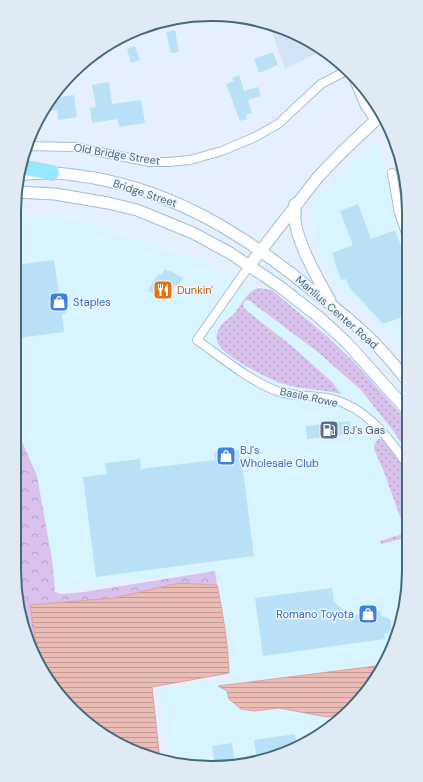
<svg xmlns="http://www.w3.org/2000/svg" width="423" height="782" viewBox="0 0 423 782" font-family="'DM Sans',sans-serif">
<defs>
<pattern id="grass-dots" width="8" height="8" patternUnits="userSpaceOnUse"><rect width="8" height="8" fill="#d9c1ee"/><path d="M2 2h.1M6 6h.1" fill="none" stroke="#b2a1c6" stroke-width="1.8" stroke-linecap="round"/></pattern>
<pattern id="forest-crowns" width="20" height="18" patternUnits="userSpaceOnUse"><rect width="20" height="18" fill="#d9c1ee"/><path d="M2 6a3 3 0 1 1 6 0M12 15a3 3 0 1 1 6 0" fill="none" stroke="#b2a1c6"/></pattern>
<pattern id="water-rules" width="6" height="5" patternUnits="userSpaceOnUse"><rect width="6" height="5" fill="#ebbbb6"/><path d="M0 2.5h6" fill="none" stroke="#c09c99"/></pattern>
</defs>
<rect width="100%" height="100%" fill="#e4f0ff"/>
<!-- residential -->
<g fill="#d2e4f7">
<path d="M270,27L310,40L324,50L285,69Z"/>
<path d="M400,153L407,186V236L392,173Z"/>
</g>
<!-- commercial -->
<g fill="#d8f5ff">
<path d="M378,143L407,237L408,356L388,333L334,284L314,237L311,201L367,151Z"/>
<path d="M67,216L207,264L263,298L364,388L408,444L409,583L402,622L383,669L342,719L287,753L225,768L170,762L160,689L230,680L218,571L55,587L14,564V217Z"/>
</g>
<!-- grass -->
<g fill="url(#grass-dots)">
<path d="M259,288L272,290L329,338L356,364L408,422V453L394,432L361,390L319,353L250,301L245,300L243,306L247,311L292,346L332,382L341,394C323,389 303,390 284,384C269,380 231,359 221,348C212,338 218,326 228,319C241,311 243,292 259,288Z"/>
<path d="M383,438L387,439L408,473V537L381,544L380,541L406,533L384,472L374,449L375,443L378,439Z"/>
</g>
<!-- forest -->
<path fill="url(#forest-crowns)" d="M14,416L16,428L37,476L52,559L55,592L61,594L84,592L215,571L217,585L179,583L114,598L30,605L39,661L25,634L14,570Z"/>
<!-- water -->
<g fill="url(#water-rules)" stroke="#dda29b">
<path d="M179,583L217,585C223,614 228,643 229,673L152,687L160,761L102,735L55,691L39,661L30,605L114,598Z"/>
<path d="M384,665L383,669L346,714L327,717L279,708L254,711L241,709L229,699L227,691L218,686Z"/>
</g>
<!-- building -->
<g fill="#b9e1f7">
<path d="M175,30L179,52L171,53L166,32Z"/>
<path d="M135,46L140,60L131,63L127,49Z"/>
<path d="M101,50L103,58L85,62L91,55Z"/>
<path d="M273,52L278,65L259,73L254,59Z"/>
<path d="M239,75L244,91L258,87L261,96L248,100L252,113L246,115L247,119L240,121L226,84L234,81L232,78Z"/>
<path d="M109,82L112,104L141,100L145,123L119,127L117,119L92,123L90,108L96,107L92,85Z"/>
<path d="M74,95L77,117L58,120L57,110L41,112L54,98Z"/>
<path d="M358,204L371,239L395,230L405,257L400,258L408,279V315L383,324L349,287L346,279L341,280L332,253L353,245L340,211Z"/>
<path d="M54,260L59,292H63L66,313L62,314L64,332L18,338L14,313V265Z"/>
<path d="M165,269L168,271L169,270L183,278L177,287L175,285L165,301L148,290L158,274L161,275Z"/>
<path d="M350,421L352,434L307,439L306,426Z"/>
<path d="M239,450L240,456H241L254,556L96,577L83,477L107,474L105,463L140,459L141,469L215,460L214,453Z"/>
<path d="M332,588L334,602L346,612V616L380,611L381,616L386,617L391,620V628L388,633L384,634L385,639L263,656L255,598Z"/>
<path d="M295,734L297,747L287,753L257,760L254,740Z"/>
<path d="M232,743L235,765L225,768L215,767L212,746Z"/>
</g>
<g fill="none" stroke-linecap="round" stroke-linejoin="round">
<!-- minor casing -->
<g stroke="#a6bfcf" stroke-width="10">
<g id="minor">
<path d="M351,73L365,106L375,120"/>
<path d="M26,146L75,147L149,162H168L190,160L222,151L255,137L278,124L321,84L348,70"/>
<path d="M392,173L399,213L407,236"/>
<path d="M249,266L197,340C221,357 250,381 277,391C294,397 314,395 332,399C367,408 389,438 408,466"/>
</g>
</g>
<!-- secondary casing -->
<g stroke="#a1bed1" stroke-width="13">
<g id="secondary">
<path d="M18,175C29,174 41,173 52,173C65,173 80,176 94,178C178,193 247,237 312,290C329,303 346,316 361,330C379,346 394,364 408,382"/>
<path d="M16,192L55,194L108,203L137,210L193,233L230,253L279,286L320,318L347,343L408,411"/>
<path d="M295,204C295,210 295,215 295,220C297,243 319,281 330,301"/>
<path d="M249,266L318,177L341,153L382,114"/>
</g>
</g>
<!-- motorway casing -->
<g stroke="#c4cfd4" stroke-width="16">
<path id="motorway" d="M20,167L52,173"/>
</g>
<!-- minor -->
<use href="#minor" stroke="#fff" stroke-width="8"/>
<!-- secondary -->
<use href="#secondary" stroke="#fff" stroke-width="11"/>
<!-- motorway -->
<use href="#motorway" stroke="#95e8ff" stroke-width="14"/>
</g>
<!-- icons -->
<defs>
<g id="restaurant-square" transform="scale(1)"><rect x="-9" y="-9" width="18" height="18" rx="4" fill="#e8710a" stroke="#edf5ff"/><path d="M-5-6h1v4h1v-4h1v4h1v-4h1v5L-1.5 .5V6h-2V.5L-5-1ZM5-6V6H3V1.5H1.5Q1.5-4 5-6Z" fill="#fff"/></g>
<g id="shop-square" transform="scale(1)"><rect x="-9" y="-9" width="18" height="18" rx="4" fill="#3f7fe0" stroke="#edf5ff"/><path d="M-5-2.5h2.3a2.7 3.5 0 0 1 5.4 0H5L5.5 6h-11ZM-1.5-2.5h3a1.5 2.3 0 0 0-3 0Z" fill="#fff"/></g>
<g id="fuel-square" transform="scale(1)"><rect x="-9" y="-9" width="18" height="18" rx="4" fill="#5c6f8a" stroke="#edf5ff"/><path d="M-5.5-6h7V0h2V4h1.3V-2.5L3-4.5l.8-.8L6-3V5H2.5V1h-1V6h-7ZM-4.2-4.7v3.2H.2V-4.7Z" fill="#fff"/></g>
</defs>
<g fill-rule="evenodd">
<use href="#restaurant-square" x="163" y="290"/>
<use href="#shop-square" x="59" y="302"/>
<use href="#fuel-square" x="329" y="430"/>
<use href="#shop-square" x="226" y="456"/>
<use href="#shop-square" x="368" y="614"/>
</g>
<g text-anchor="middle" stroke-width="3" stroke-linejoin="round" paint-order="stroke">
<!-- street labels -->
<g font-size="11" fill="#466a7a" stroke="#edf5ff">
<text transform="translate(117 154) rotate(9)" y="4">Old Bridge Street</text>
<text transform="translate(145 193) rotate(18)" y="4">Bridge Street</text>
<text transform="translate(337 312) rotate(41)" y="4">Manlius Center Road</text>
<text transform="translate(309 397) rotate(12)" y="4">Basile Rowe</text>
</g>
<!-- food labels -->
<g font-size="11" fill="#c56008" stroke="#edf5ff" text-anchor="start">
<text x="177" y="294">Dunkin'</text>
</g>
<!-- shop labels -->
<g font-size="11" fill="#366cbe" stroke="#edf5ff" text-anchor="start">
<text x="73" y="306">Staples</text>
<text x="240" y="454">BJ's<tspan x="240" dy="13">Wholesale Club</tspan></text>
<text x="354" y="618" text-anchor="end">Romano Toyota</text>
</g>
<!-- service labels -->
<g font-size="11" fill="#4e5e75" stroke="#edf5ff" text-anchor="start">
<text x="343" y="434">BJ's Gas</text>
</g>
</g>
<!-- crop -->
<path d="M0 0H423V782H0ZM211 21H212A190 190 0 0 1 402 211V571A190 190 0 0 1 212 761H211A190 190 0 0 1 21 571V211A190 190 0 0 1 211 21Z" fill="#e0eaf4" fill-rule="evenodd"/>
<path fill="none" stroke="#466a7a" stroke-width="2" d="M211 21H212A190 190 0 0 1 402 211V571A190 190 0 0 1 212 761H211A190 190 0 0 1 21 571V211A190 190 0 0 1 211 21Z"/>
</svg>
